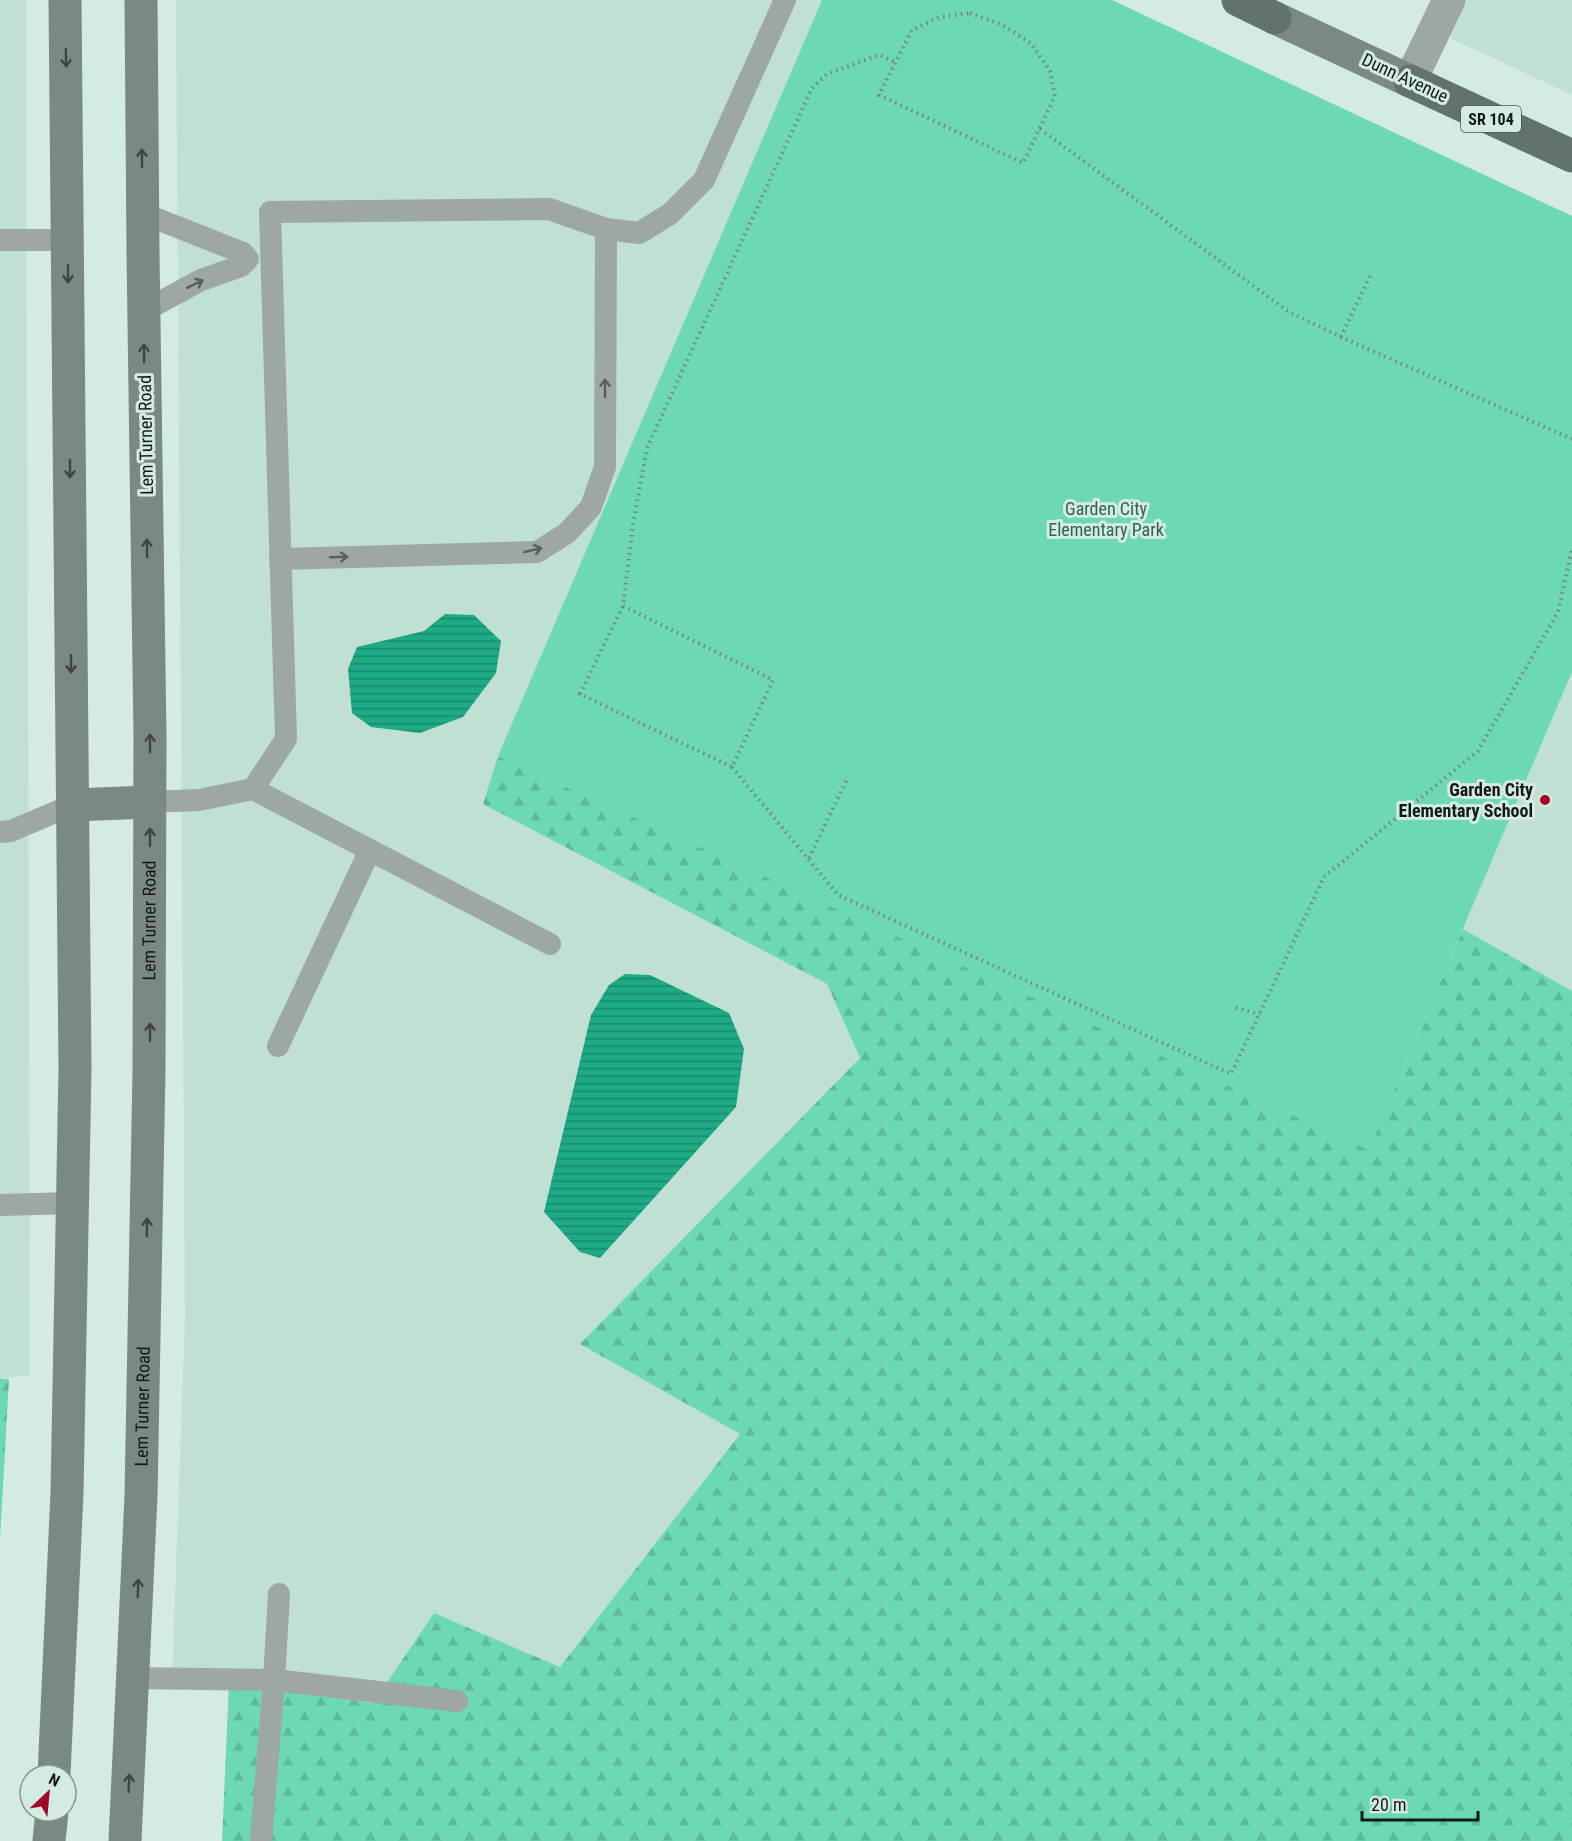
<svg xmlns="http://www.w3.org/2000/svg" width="1572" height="1841" viewBox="0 0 1572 1841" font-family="'Roboto Condensed',sans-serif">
<defs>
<pattern id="forest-firs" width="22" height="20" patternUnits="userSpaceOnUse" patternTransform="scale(1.5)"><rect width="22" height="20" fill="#6cd8b5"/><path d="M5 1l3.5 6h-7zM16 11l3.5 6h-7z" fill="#5db99b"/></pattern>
<pattern id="water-rules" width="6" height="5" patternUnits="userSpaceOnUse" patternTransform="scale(1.5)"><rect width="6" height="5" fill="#1eaa85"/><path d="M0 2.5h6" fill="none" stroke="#198a6c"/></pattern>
</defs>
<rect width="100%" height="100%" fill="#d4ebe2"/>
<!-- built -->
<g fill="#c1e0d4">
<path d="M0,0H26L30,1375L0,1379Z"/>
<path d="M176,0H822L498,756L483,804L827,984L860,1058L580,1344L740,1434L560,1667L434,1613L373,1703L229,1683L172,1680L185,1318Z"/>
<path d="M1467,0H1572V95L1450,38Z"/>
<path d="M1572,672V991L1463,929Z"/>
</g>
<!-- forest -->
<g fill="url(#forest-firs)">
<path d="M498,756L1369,1149L1463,929L1572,991V1841H222L229,1683L373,1703L434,1613L560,1667L740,1434L580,1344L860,1058L827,984L483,804Z"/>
<path d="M0,1379H9L0,1540Z"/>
</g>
<!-- park -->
<path fill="#6cd8b5" d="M822,0H1112L1572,216V672L1369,1150L498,756Z"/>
<!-- water -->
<g fill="url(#water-rules)">
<path d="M445,614L474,615L501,641L496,673L463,717L420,733L371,727L352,713L348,669L357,647L424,631Z"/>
<path d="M625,974L650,975L729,1013L744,1049L736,1107L600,1258L580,1252L544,1212L591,1015L609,985Z"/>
</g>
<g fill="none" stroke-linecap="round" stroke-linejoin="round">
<!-- path -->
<g stroke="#75857f" stroke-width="4" stroke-dasharray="1.5 4.5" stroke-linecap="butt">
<path d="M970,13L1001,24L1032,44L1050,71L1055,96L1023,163L879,95L912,30L940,17Z"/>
<path d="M1040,129L1289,312L1341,337L1572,439"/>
<path d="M1341,337L1370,276"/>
<path d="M623,606L773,680L732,767L580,694L623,606L633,524L647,448L812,88L827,74L879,55L895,62"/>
<path d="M732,767L838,895L1231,1074L1324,877L1478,751L1558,612L1572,548"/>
<path d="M809,858L847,779"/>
<path d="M1236,1008L1260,1014"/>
</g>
<!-- service -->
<g stroke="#9da7a3" stroke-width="22">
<path d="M142,213L243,253L248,259L241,266L201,280L144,311"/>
<path d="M0,240H68"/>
<path d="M280,559L537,552L567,533L591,507L605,467L606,229"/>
<path d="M253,789L550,944"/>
<path d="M150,802L199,800L253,789L286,739L270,212L549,209L606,229L639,233L670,214L704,180L785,0"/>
<path d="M0,832L11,831L72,805"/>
<path d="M278,1046L370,850"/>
<path d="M0,1205L73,1203"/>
<path d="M134,1678L274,1680L279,1594"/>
<path d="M261,1841L274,1680L457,1701"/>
</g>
<!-- minor -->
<path stroke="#9da7a3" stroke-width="33" d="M1410,81L1449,0"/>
<!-- secondary -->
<g stroke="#7b8983" stroke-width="33">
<path d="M1275,18L1410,81"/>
<path d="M72,805L150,802"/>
<path d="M54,1775L67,1493L75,1069L65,0"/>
<path d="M49,1841L52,1811"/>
<path id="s1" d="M125,1841L141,1496L149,1070L150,737L143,252L141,0"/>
</g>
<!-- primary -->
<g stroke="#62736d" stroke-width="33">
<path d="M1238,0L1275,18"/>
<path d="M1410,81L1572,156"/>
</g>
</g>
<!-- one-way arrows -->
<defs><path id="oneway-shaft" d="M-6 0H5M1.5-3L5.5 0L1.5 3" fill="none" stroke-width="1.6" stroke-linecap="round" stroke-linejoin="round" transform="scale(1.5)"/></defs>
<g stroke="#3c4642">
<use href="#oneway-shaft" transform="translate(66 58) rotate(89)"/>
<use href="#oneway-shaft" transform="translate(142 158) rotate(-90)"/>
<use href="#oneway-shaft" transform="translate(68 274) rotate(90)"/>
<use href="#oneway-shaft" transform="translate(144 353) rotate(-91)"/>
<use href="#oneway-shaft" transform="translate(70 469) rotate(90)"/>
<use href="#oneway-shaft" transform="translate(147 548) rotate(-91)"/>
<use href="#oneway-shaft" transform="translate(71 664) rotate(90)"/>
<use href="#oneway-shaft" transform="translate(150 743) rotate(-90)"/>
<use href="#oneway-shaft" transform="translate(150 837) rotate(-90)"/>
<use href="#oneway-shaft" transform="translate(150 1032) rotate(-90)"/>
<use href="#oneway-shaft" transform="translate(147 1227) rotate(-89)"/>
<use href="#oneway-shaft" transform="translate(138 1588) rotate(-88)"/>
<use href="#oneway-shaft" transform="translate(129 1783) rotate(-87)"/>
</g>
<g stroke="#58605d">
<use href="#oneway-shaft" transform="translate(195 284) rotate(-25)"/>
<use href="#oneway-shaft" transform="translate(605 388) rotate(-90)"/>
<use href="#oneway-shaft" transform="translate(533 550) rotate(-13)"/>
<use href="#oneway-shaft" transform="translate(339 557) rotate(-2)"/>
</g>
<!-- markers -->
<circle fill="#a20329" stroke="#d4ebe2" stroke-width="2" cx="1545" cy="800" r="6"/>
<g text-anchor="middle" stroke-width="6" stroke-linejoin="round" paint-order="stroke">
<!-- shield labels -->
<rect fill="#d4ebe2" stroke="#4c5954" stroke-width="1.5" x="1461" y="106" width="60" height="26" rx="4.5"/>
<g font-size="16" font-weight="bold" fill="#121a17">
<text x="1491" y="125">SR 104</text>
</g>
<!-- street labels -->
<g font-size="18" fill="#121a17" stroke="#d4ebe2">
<text transform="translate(1405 78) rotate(25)" y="6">Dunn Avenue</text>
<text transform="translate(146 435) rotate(-91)" y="6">Lem Turner Road</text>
<text dy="6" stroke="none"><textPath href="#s1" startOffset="921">Lem Turner Road</textPath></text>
<text dy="6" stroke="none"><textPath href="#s1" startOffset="435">Lem Turner Road</textPath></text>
</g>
<!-- park labels -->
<g font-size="18" fill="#2f6251" stroke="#d4ebe2">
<text x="1106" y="515">Garden City<tspan x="1106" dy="21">Elementary Park</tspan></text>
</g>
<!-- poi labels -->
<g font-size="18" font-weight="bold" fill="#121a17" stroke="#d4ebe2" text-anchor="end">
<text x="1533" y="796">Garden City<tspan x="1533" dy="21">Elementary School</tspan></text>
</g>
</g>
<!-- north arrow -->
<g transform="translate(48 1793) rotate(26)"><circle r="28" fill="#d4ebe2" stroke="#869791" stroke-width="1.5"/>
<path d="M0-4.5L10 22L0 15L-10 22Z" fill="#a20329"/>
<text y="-9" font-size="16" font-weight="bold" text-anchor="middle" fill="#121a17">N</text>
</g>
<!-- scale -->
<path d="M1362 1811v9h116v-9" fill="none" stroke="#121a17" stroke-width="3"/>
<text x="1371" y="1811" font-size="18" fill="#121a17" stroke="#d4ebe2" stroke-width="4.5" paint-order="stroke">20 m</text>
</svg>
